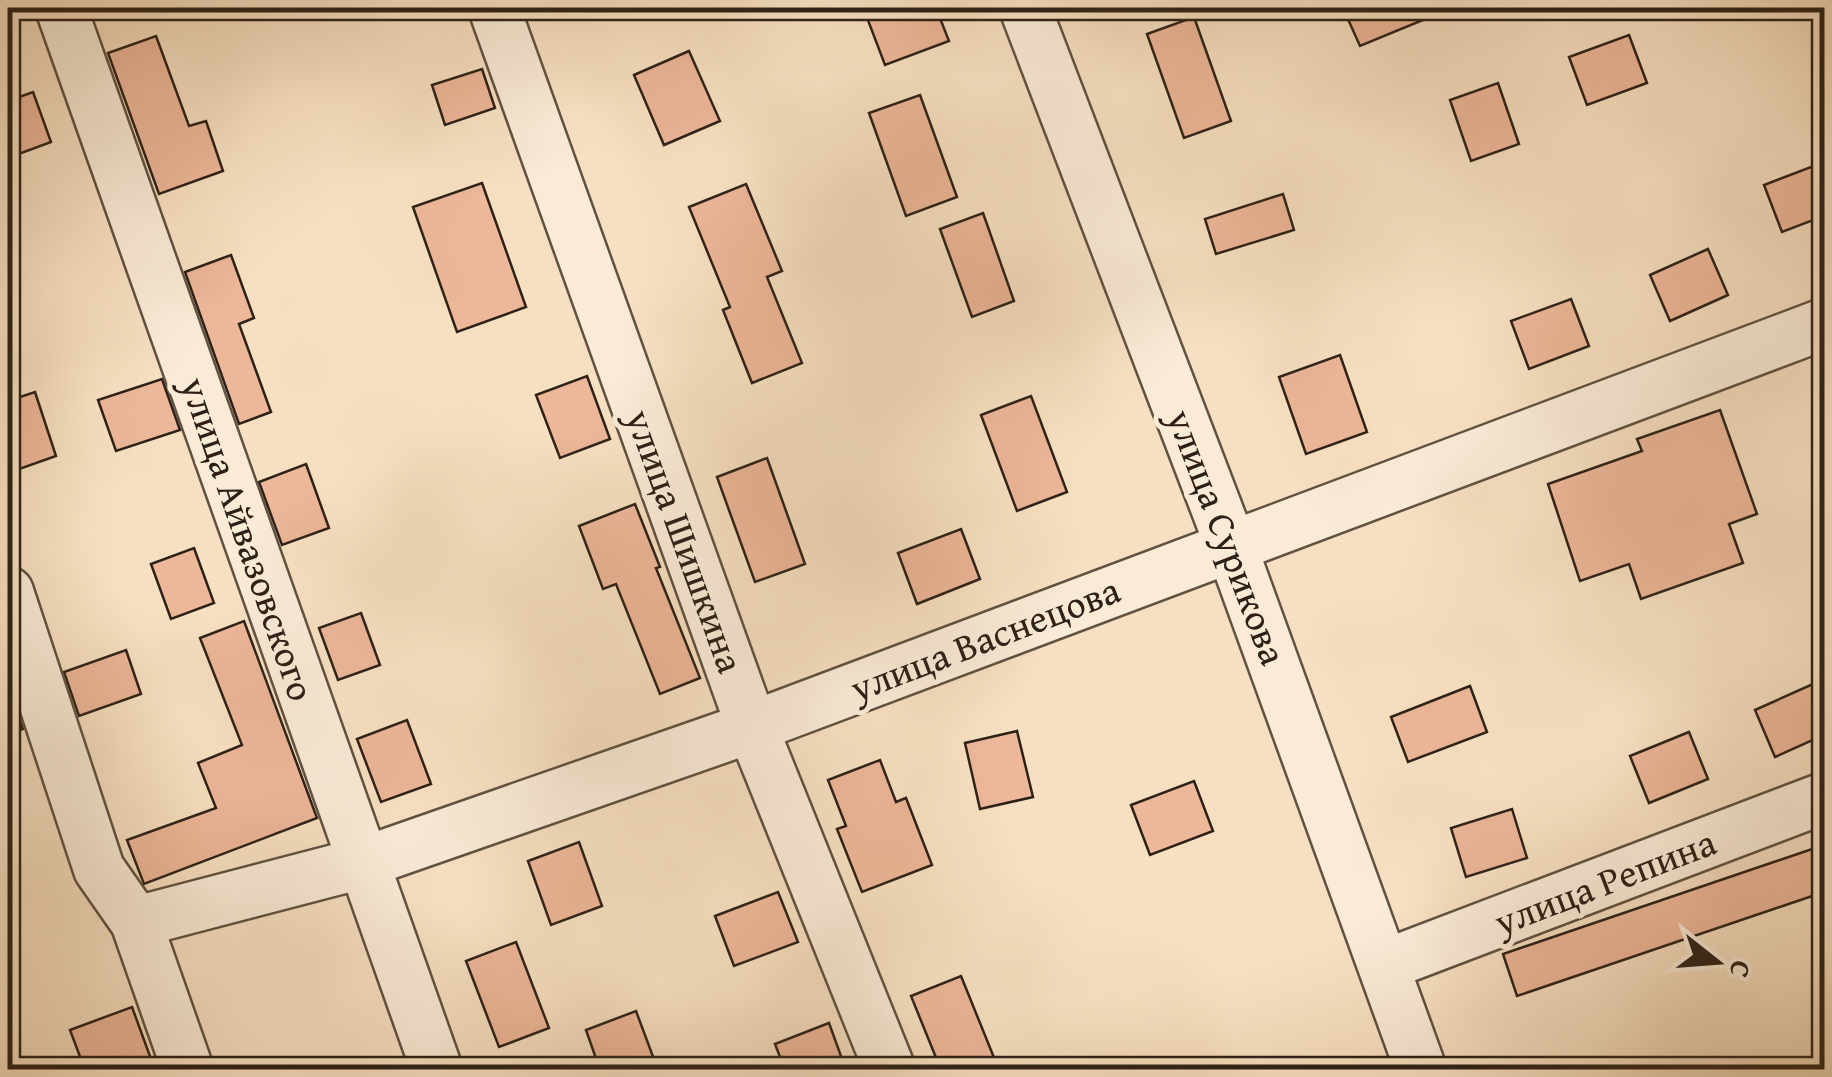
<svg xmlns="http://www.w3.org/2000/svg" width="1832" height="1077" viewBox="0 0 1832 1077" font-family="'Gentium Book Plus',serif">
<rect width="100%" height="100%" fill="#f7e0c1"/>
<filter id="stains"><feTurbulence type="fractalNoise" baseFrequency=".002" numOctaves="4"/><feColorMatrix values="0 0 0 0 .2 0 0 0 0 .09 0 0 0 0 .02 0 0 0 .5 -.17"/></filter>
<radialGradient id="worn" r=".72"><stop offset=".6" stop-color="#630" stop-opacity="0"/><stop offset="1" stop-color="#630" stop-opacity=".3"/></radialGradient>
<!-- building -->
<g fill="#edb799" stroke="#2d2117" stroke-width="2.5">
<path d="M885,8H936L949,41L885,65L866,15Z"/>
<path d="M1343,8H1452L1360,46Z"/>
<path d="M1194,17L1231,121L1184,138L1147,34Z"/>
<path d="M1629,35L1647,83L1587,105L1569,57Z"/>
<path d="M156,36L189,126L206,121L223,171L159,194L108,53Z"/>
<path d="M689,51L720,121L664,145L634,75Z"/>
<path d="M482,69L495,108L445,125L432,85Z"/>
<path d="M1498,83L1519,144L1471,161L1450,100Z"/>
<path d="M33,92L51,142L8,158V101Z"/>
<path d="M920,95L957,197L906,216L869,113Z"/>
<path d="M1824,162V216L1782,232L1764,185Z"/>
<path d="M482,183L526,307L457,332L413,207Z"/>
<path d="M746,184L782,271L767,277L802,363L752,383L723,310L730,307L689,207Z"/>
<path d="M1283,194L1294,230L1216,254L1205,219Z"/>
<path d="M983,213L1014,301L972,317L940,229Z"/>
<path d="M1708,249L1728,295L1670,321L1650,275Z"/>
<path d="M231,255L254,318L239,324L271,412L239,424L185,272Z"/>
<path d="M1571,299L1589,346L1529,369L1511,321Z"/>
<path d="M1340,355L1367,432L1306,454L1279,377Z"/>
<path d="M587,376L610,439L560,458L536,395Z"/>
<path d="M162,379L180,430L116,451L98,400Z"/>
<path d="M35,392L56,456L8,473V401Z"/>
<path d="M1031,396L1067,492L1017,511L981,415Z"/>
<path d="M1720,410L1757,514L1729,524L1743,563L1641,599L1629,564L1580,581L1548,484L1642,451L1637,439Z"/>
<path d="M767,458L805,564L755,582L717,477Z"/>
<path d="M306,464L329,528L282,545L259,482Z"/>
<path d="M635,504L660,567L656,568L700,678L660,694L616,584L603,589L579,526Z"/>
<path d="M961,529L980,579L917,604L898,553Z"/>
<path d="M194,548L214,603L171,619L151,564Z"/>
<path d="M361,613L380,665L338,680L319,628Z"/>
<path d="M244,621L317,818L144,884L127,840L216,808L198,763L242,745L200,638Z"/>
<path d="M126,650L141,694L79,716L64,672Z"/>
<path d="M1813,684L1824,709V735L1775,757L1755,710Z"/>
<path d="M1470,686L1487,732L1408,762L1391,717Z"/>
<path d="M10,691L23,729L8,734V692Z"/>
<path d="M407,720L431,784L381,802L357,739Z"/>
<path d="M1017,731L1033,797L980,809L965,743Z"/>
<path d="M1689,732L1708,779L1649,803L1630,756Z"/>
<path d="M880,760L896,802L906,798L932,865L862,892L837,829L846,826L828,780Z"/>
<path d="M1194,781L1213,831L1150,855L1131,805Z"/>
<path d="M1512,809L1527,858L1466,877L1451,828Z"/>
<path d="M579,842L602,906L551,925L528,861Z"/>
<path d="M1824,845V892L1517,996L1503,954Z"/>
<path d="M778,892L798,942L734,966L715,916Z"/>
<path d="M516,942L549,1028L499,1047L466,961Z"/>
<path d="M961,976L999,1070H941L911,996Z"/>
<path d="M132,1007L155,1070H85L70,1030Z"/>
<path d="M636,1011L658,1070H600L586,1030Z"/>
<path d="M829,1023L846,1070H785L775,1044Z"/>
</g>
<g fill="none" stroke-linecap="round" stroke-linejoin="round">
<!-- minor casing -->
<g stroke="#605142" stroke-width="55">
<g id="minor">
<path d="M61,8L437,1070"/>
<path d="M494,8L752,727L890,1070"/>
<path d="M1025,8L1231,546L1421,1070"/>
<path d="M8,592L99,869L136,922L188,1070"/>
<path d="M136,922L362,863L752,727L1824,324"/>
<path d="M1385,965L1824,798"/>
</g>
</g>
<!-- minor -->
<use href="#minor" stroke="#faebd7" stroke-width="50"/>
</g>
<g text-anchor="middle" stroke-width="10" stroke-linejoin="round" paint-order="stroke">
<!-- street labels -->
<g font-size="38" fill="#2d2117" stroke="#faebd7">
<text transform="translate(1227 537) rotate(69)" y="13">улица Сурикова</text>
<text transform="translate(248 539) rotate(71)" y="13">улица Айвазовского</text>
<text transform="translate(685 541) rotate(70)" y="13">улица Шишкина</text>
<text transform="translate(985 639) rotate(-21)" y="13">улица Васнецова</text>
<text transform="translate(1605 882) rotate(-21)" y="13">улица Репина</text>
</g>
</g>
<!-- margin -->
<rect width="1832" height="1077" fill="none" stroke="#f7e0c1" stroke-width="40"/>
<rect x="10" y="10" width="1812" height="1057" fill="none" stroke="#2d2117" stroke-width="5"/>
<rect x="20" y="20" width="1792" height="1037" fill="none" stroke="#2d2117" stroke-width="2.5"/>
<!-- north arrow -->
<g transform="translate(1717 962) rotate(107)" stroke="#faebd7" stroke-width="8" paint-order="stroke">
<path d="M0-8L18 38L0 25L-18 38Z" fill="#2d2117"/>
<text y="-15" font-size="28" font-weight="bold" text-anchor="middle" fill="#2d2117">С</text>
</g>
<rect width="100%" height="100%" filter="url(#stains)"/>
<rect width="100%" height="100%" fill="url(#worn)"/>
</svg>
